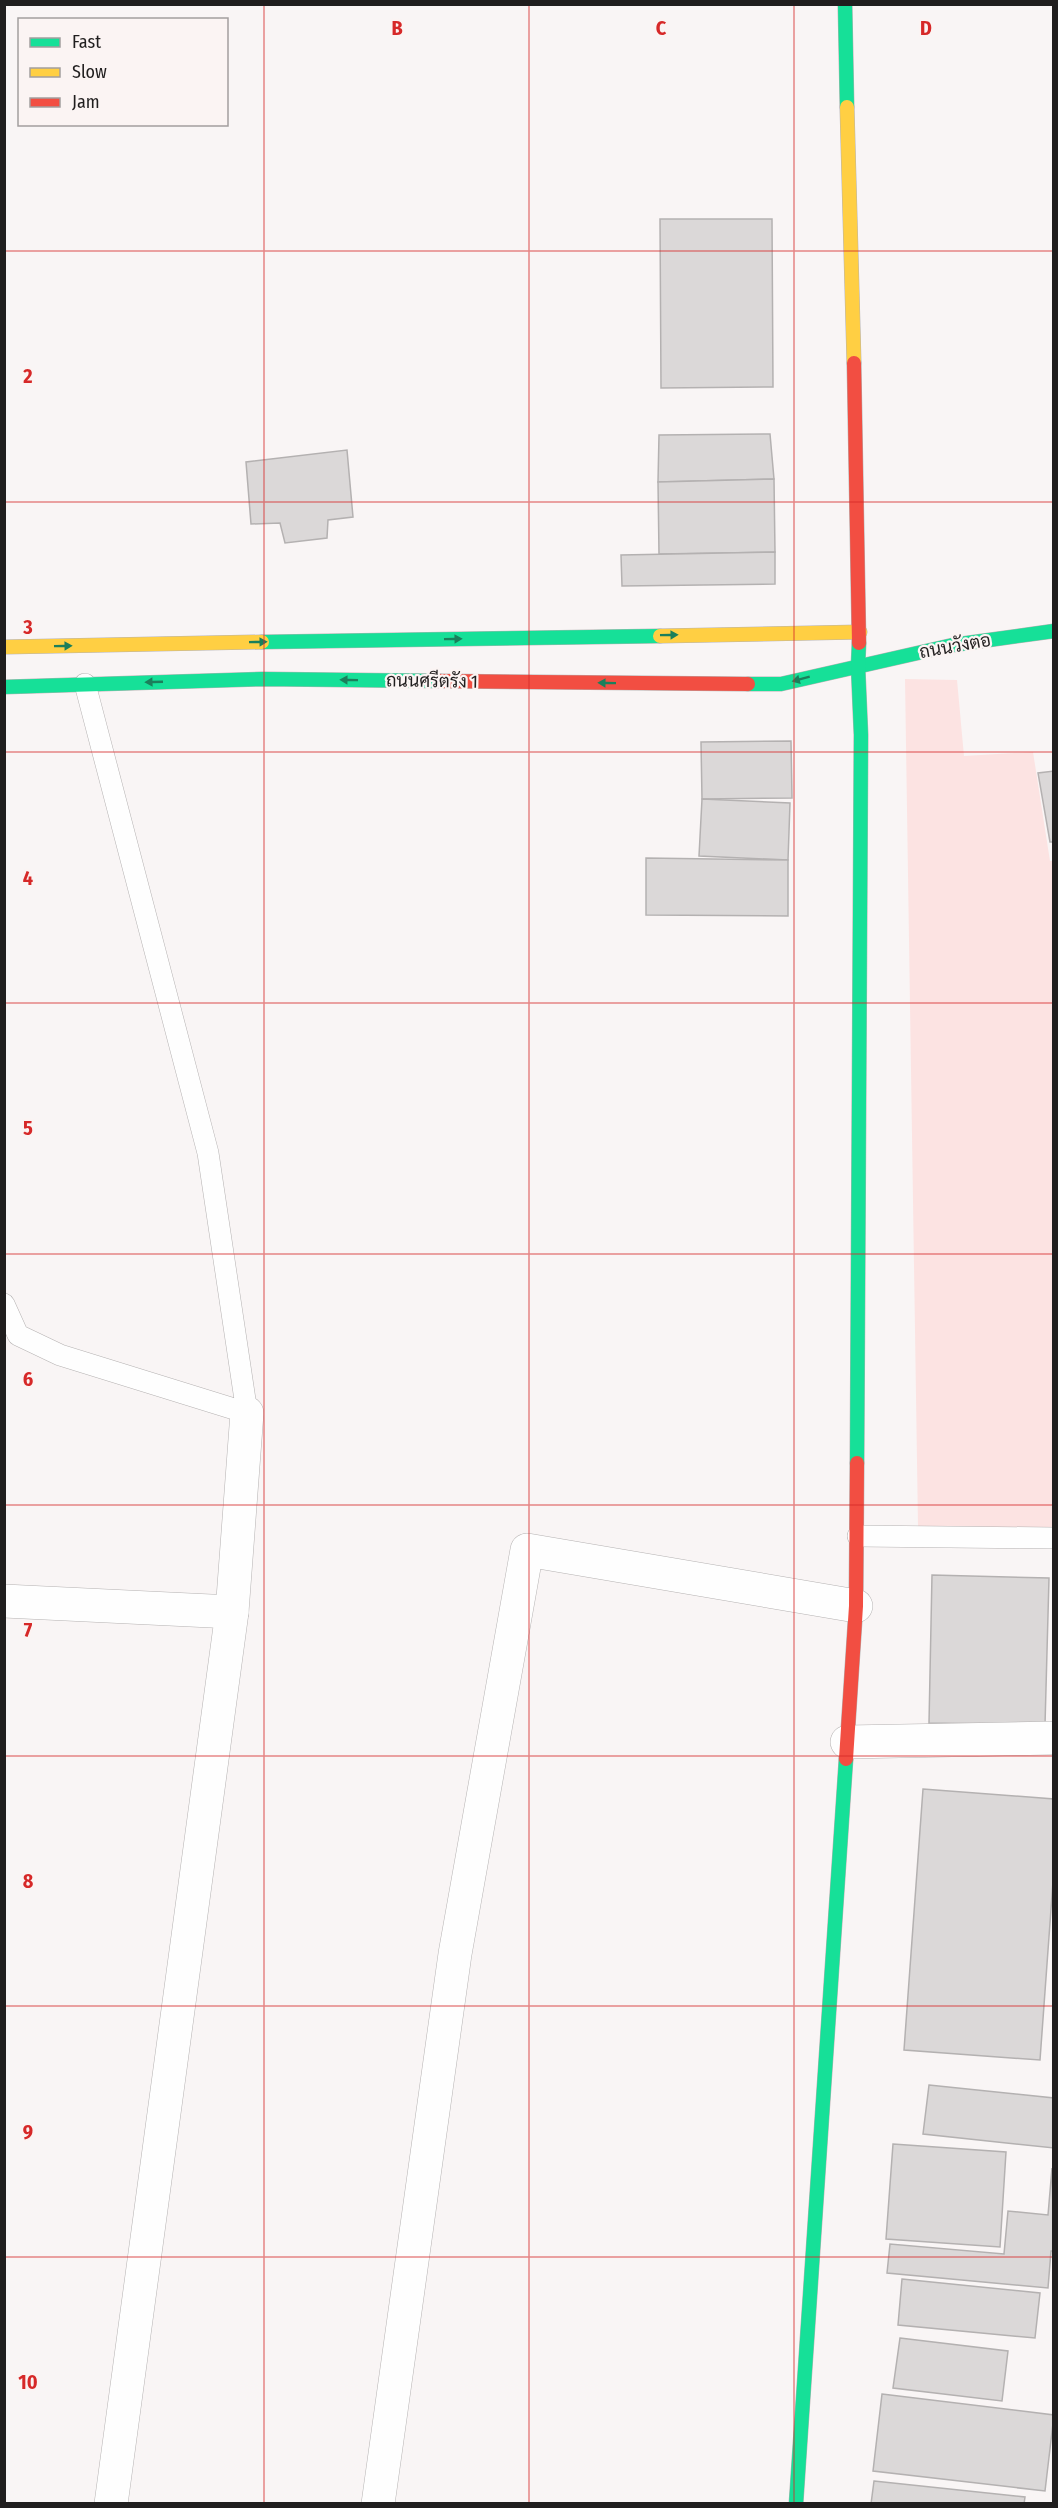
<svg xmlns="http://www.w3.org/2000/svg" width="1058" height="2508" viewBox="0 0 1058 2508" font-family="'Fira Sans Condensed',Sarabun,sans-serif">
<rect width="100%" height="100%" fill="#f9f5f5"/>
<!-- green -->
<path fill="#fce3e2" d="M905,679L957,680L964,756L1033,752L1050,861H1053V1529L918,1526Z"/>
<!-- building -->
<g fill="#dbd8d8" stroke="#b4b1b1" stroke-width="1.5">
<path d="M660,219H772L773,387L661,388Z"/>
<path d="M770,434L774,479L658,482L659,435Z"/>
<path d="M347,450L353,517L328,520L327,538L285,543L280,523L251,524L246,462Z"/>
<path d="M774,479L775,552L659,554L658,482Z"/>
<path d="M775,552V584L622,586L621,555Z"/>
<path d="M791,741L792,798L702,799L701,742Z"/>
<path d="M1054,771V842H1050L1038,773Z"/>
<path d="M702,799L790,803L788,860L699,856Z"/>
<path d="M646,858L788,860V916L646,915Z"/>
<path d="M932,1575L1049,1578L1045,1725L929,1723Z"/>
<path d="M923,1789L1054,1799V1868L1040,2060L904,2050Z"/>
<path d="M929,2085L1054,2098V2148L923,2134Z"/>
<path d="M893,2144L1006,2152L1000,2247L886,2239Z"/>
<path d="M1052,2168L1054,2251H1051L1048,2288L887,2273L890,2244L1004,2254L1008,2211L1048,2215Z"/>
<path d="M902,2279L1040,2293L1035,2338L898,2325Z"/>
<path d="M900,2338L1008,2351L1002,2401L893,2388Z"/>
<path d="M882,2394L1054,2415L1045,2491L873,2471Z"/>
<path d="M874,2481L1025,2497L1024,2504H871Z"/>
</g>
<g fill="none" stroke-linecap="round" stroke-linejoin="round">
<!-- lane casing -->
<g stroke="#b5b2b2" stroke-width="22">
<g id="lane">
<path d="M4,1304L18,1335L60,1355L247,1413L208,1153L85,684"/>
<path d="M858,1536L1054,1538"/>
</g>
</g>
<!-- street casing -->
<g stroke="#b5b2b2" stroke-width="34">
<g id="street">
<path d="M4,1601L232,1612"/>
<path d="M847,1742L1054,1738"/>
<path d="M111,2504L232,1612L247,1413"/>
<path d="M378,2504L455,1954L527,1550L856,1606"/>
</g>
</g>
<!-- fast casing -->
<g stroke="#b5b2b2" stroke-width="15">
<g id="fast">
<path d="M845,4L847,107"/>
<path d="M262,642L660,636"/>
<path d="M748,684H781L953,645L1054,631"/>
<path d="M4,687L262,679L440,681"/>
<path d="M857,1463L861,735L858,666L859,643"/>
<path d="M796,2504L846,1759"/>
</g>
</g>
<!-- slow casing -->
<g stroke="#b5b2b2" stroke-width="15">
<g id="slow">
<path d="M847,107L854,363"/>
<path d="M660,636L860,632"/>
<path d="M4,647L262,642"/>
</g>
</g>
<!-- jam casing -->
<g stroke="#b5b2b2" stroke-width="15">
<g id="jam">
<path d="M854,363L859,643"/>
<path d="M440,681L748,684"/>
<path d="M846,1759L856,1606L857,1463"/>
</g>
</g>
<!-- lane -->
<use href="#lane" stroke="#fefefe" stroke-width="21"/>
<!-- street -->
<use href="#street" stroke="#fefefe" stroke-width="33"/>
<!-- fast -->
<use href="#fast" stroke="#16e098" stroke-width="14"/>
<!-- slow -->
<use href="#slow" stroke="#ffcf43" stroke-width="14"/>
<!-- jam -->
<use href="#jam" stroke="#f24e42" stroke-width="14"/>
</g>
<!-- one-way arrows -->
<defs><path id="oneway-solid" d="M-6-.8H1V-3.2L6.5 0L1 3.2V.8H-6Z" transform="scale(1.5)"/></defs>
<g fill="#1b7f5b">
<use href="#oneway-solid" transform="translate(669 635) rotate(-1)"/>
<use href="#oneway-solid" transform="translate(453 639) rotate(-1)"/>
<use href="#oneway-solid" transform="translate(258 642) rotate(-1)"/>
<use href="#oneway-solid" transform="translate(63 646) rotate(-1)"/>
<use href="#oneway-solid" transform="translate(801 679) rotate(165)"/>
<use href="#oneway-solid" transform="translate(349 680) rotate(-179)"/>
<use href="#oneway-solid" transform="translate(154 682) rotate(178)"/>
<use href="#oneway-solid" transform="translate(607 683) rotate(-179)"/>
</g>
<!-- grid -->
<path fill="none" stroke="#d62828" stroke-width="1.5" stroke-opacity="0.55" d="M264,4V2504M529,4V2504M794,4V2504M4,251H1054M4,502H1054M4,752H1054M4,1003H1054M4,1254H1054M4,1505H1054M4,1756H1054M4,2006H1054M4,2257H1054"/>
<g text-anchor="middle" stroke-width="4.5" stroke-linejoin="round" paint-order="stroke">
<!-- street labels -->
<g font-size="18" fill="#201e1e" stroke="#fbf4f3">
<text transform="translate(955 646) rotate(-10)" y="6">ถนนวังตอ</text>
<text transform="translate(432 681) rotate(1)" y="6">ถนนศรีตรัง 1</text>
</g>
</g>
<g font-size="20" text-anchor="middle" font-weight="bold" fill="#d62828" stroke="#fbf4f3" stroke-width="4.5" stroke-linejoin="round" paint-order="stroke">
<text x="397" y="35">B</text>
<text x="661" y="35">C</text>
<text x="926" y="35">D</text>
<text x="28" y="383">2</text>
<text x="28" y="634">3</text>
<text x="28" y="885">4</text>
<text x="28" y="1135">5</text>
<text x="28" y="1386">6</text>
<text x="28" y="1637">7</text>
<text x="28" y="1888">8</text>
<text x="28" y="2139">9</text>
<text x="28" y="2389">10</text>
</g>
<!-- border -->
<rect width="1058" height="2508" fill="none" stroke="#201e1e" stroke-width="12"/>
<!-- legend -->
<rect x="18" y="18" width="210" height="108" fill="#fbf4f3" stroke="#a39e9e" stroke-width="1.5"/>
<rect x="30" y="38" width="30" height="9" fill="#16e098" stroke="#a39e9e" stroke-width="1.5"/>
<text x="72" y="48" font-size="18" fill="#201e1e">Fast</text>
<rect x="30" y="68" width="30" height="9" fill="#ffcf43" stroke="#a39e9e" stroke-width="1.5"/>
<text x="72" y="78" font-size="18" fill="#201e1e">Slow</text>
<rect x="30" y="98" width="30" height="9" fill="#f24e42" stroke="#a39e9e" stroke-width="1.5"/>
<text x="72" y="108" font-size="18" fill="#201e1e">Jam</text>
</svg>
